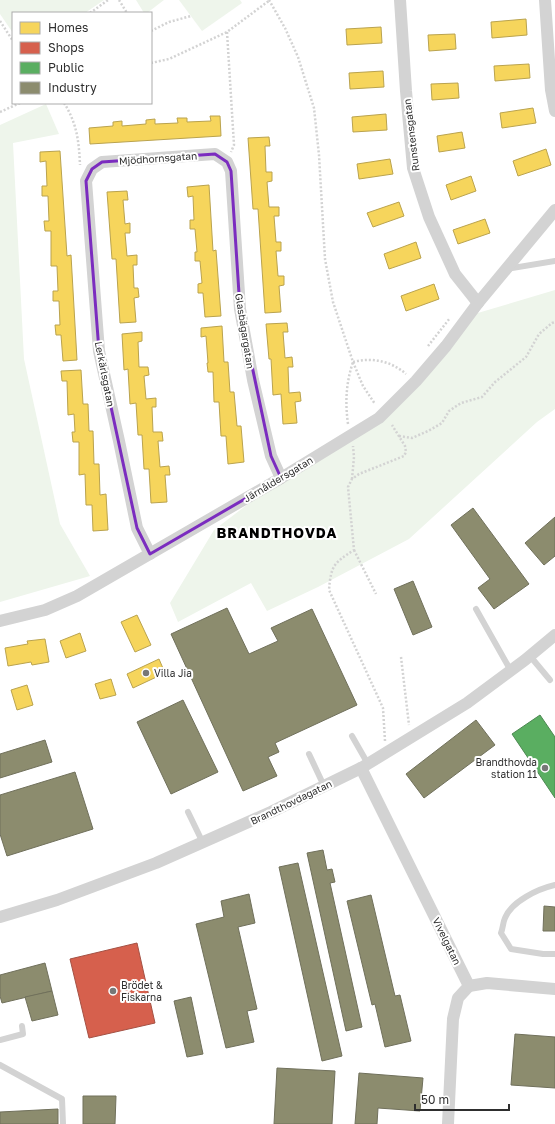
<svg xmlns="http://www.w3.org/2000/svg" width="555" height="1124" viewBox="0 0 555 1124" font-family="'Golos Text',sans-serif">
<rect width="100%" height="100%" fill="#fff"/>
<!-- green -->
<g fill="#eef5eb">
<path d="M0,0H104L85,13H13V33L0,14Z"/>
<path d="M136,0H164L147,13H144Z"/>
<path d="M179,0H240L242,3L202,31Z"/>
<path d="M46,104L59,134L13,143L24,359L60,524L90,576L0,602V125Z"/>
<path d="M555,290V409L537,422L409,539L318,587L267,611L251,583L178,622L170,603L214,530L277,482L384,413L471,315Z"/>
</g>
<!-- homes -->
<g fill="#f6d55c" stroke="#baa34e">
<path d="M526,19L527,35L492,38L491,22Z"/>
<path d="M381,27L382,43L347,45L346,29Z"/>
<path d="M455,34L456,49L429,51L428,35Z"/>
<path d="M529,64L530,78L495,81L494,66Z"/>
<path d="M383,71L384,87L350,89L349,73Z"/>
<path d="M458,83L459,98L432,100L431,84Z"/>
<path d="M533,108L536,123L502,128L500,113Z"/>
<path d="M386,114L387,130L353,132L352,117Z"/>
<path d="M210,116H220L221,136L90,144L89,128L113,126V122L122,121V126L146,124V120L155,119V124L178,123L177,118H187V122L211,121Z"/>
<path d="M462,132L465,148L439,152L437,136Z"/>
<path d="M269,137L270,146H265L266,172H272V181L267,182L269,207H279V216H274L276,242H281V251H276L278,276H284V285L279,286L281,312L265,313L258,209H253L248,138Z"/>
<path d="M546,149L551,165L518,176L513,161Z"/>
<path d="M60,151L67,256L71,255L77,360L63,361L61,335H56L55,325H60L59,301H53V291H58L57,266H51V231H45L44,221H49L48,196H42V186H47L46,161L40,162V152Z"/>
<path d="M390,159L393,174L359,179L357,164Z"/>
<path d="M471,176L476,191L451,200L446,185Z"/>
<path d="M209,185L213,251L216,250L221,316L205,317L203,293H198V284L202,283L200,261H195V252H197L195,229H190V220H194L193,196L188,197L187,187Z"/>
<path d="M127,191L128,200H123L125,224L130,223V233H125L127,256L137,255V265H133L134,288H138L139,297L134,298L136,322L120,323L116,259H112L107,192Z"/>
<path d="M399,202L404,216L373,227L367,213Z"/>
<path d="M485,219L490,233L458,244L453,230Z"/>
<path d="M416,242L421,258L389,269L384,254Z"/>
<path d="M434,284L439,299L406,311L401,296Z"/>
<path d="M287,323L288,332H283L285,358L292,357L293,367H288L289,393L300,392L301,401L295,402L297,423L283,424L281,394L273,395L271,359H269L266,324Z"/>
<path d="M222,326L224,362H228L230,392H234L237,426H241L244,462L228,464L226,436H221L219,402H214L213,372H208L207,363H208L206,336L201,337V328Z"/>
<path d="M142,332V341L138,342L139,367H148L149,375L144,376L146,399L156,398V407H152L153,432H162L163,441H158L160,467L169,466L170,475H165L167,502L151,503L149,469H144L142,435H138L136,403L130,404L128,369L124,370L122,334Z"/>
<path d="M81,370L83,404H88L89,431H93L94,464H99L100,495L106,494L108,530L93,531L92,505H86L85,474L79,475V442H73L72,432H75L74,414L68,415L67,381H62L61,371Z"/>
<path d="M137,615L151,645L135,652L121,622Z"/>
<path d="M80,633L86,651L66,658L60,641Z"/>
<path d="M45,639L49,662L32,665L31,662L8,666L5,648L28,644L27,641Z"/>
<path d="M159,659L165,673L133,688L127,674Z"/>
<path d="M111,679L116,695L100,699L95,684Z"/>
<path d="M27,685L33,705L17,710L11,690Z"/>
</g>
<!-- shops -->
<path fill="#d6604d" stroke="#a45144" d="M137,943L155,1023L89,1038L70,959Z"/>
<!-- public -->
<path fill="#5aae61" stroke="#4d8852" d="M540,715L555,737V798L512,734Z"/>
<!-- industry -->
<g fill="#8c8c6e" stroke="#70705b">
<path d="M473,508L529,584L494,609L478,588L490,579L451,525Z"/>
<path d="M555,517V556L544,565L525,543Z"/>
<path d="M413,581L432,627L413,635L394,589Z"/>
<path d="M227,608L249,654L278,641L271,628L312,609L357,705L275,743L279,752L268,757L277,776L243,791L171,634Z"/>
<path d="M183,700L218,772L171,794L137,722Z"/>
<path d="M476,720L495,745L424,798L406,774Z"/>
<path d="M45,740L52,762L0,778V754Z"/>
<path d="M75,772L93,829L7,856L0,834V795Z"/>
<path d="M323,850L327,870L332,869L335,882L330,883L362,1027L346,1031L307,853Z"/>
<path d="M298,863L342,1056L322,1061L279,867Z"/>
<path d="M249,894L255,923L238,927L257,1009L247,1011L254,1042L226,1048L196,924L224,917L221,901Z"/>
<path d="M371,895L395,996L400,995L411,1041L385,1047L375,1004L372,1005L347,901Z"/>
<path d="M544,906L555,907V931H543Z"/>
<path d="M45,963L52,991L2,1003L0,996V975Z"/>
<path d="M52,991L58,1015L32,1021L25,997Z"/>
<path d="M191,997L203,1054L187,1057L174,1001Z"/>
<path d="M515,1034L555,1037V1088L511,1085Z"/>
<path d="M277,1068L335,1071L332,1124H274Z"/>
<path d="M359,1073L423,1078L420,1111L378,1108L377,1124H355Z"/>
<path d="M83,1096H116L115,1124H83Z"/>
<path d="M58,1109V1124H0V1112Z"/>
</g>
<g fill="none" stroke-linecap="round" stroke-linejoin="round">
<!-- path -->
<g stroke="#d3d3d3" stroke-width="2.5" stroke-dasharray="2 2" stroke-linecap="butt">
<path d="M119,0L127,13"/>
<path d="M269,0L285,28L298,57L314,108L319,155L325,259L333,302L353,362L363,386L375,404"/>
<path d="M90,13L108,0"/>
<path d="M0,21L13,41"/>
<path d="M151,31L169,22L191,16"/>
<path d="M227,32L234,145L231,152"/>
<path d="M151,63L169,59L227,32L270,0"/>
<path d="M64,103C77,123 79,142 80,165"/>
<path d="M0,112L20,103"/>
<path d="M428,346L450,318"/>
<path d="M353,362C372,357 391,361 406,374"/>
<path d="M348,424C345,402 346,383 353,362"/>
<path d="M399,436L412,438L428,431L442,423L449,411L461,403L482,397L495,382L526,357L539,334L552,323L555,322"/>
<path d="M352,479L354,457L353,446"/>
<path d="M354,550L376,594"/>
<path d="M401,657L409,725"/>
<path d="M385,741L383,708L329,590C331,565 334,563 354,550L348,487L352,479L359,474L404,456L406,452L405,446L392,425"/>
</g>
<!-- service -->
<g stroke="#d3d3d3" stroke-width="6">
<path d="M507,269L555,261"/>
<path d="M476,609L511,671"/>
<path d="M530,656L550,680"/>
<path d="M352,736L368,764"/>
<path d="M309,754L324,786"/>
<path d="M188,812L203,843"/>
<path d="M555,885C538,889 512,901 505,918C503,922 503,928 501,933L511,949L543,954H555"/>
<path d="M0,1040L23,1034L22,1026"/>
<path d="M0,1065L62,1099L63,1124"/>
</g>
<!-- minor -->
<g stroke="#d3d3d3" stroke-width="12">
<path d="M400,0L406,91L413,168L429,217L455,274L478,303"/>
<path d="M545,0L551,90L555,111"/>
<path d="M150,554L137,528L119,441L99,351L86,181L92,169L102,162L215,154L227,162L231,171L240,309L253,380L271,456L281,478"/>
<path d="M0,621L45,610L77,596L281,478L379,418L416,381L446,346L478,303L555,210"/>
<path d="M361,768L469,986L458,998L453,1019L448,1124"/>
<path d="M0,917L57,900L156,863L271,812L361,768L467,703L525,660L555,635"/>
<path d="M469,986L487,983L555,989"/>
</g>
</g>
<!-- marked area -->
<path fill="none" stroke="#7b2cbf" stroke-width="3" stroke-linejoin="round" d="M215,154L227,162L231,171L240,309L271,456L281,478L150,554L137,528L99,351L86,181L92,169L102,162Z"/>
<!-- markers -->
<g fill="#777" stroke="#fff" stroke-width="1.5">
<circle cx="146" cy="673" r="4"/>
<circle cx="545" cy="768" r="4"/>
<circle cx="113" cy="991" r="4"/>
</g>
<g text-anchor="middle" stroke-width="4" stroke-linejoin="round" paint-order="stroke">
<!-- street labels -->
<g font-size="10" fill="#2e2e2e" stroke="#fff">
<text transform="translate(411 135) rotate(-97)" y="4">Runstensgatan</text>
<text transform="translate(158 158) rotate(-4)" y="4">Mjödhornsgatan</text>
<text transform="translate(245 331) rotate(81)" y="4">Glasbägargatan</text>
<text transform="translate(105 374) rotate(79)" y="4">Lerkärlsgatan</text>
<text transform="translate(278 479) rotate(-31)" y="4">Järnåldersgatan</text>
<text transform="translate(291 802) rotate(-26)" y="4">Brandthovdagatan</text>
<text transform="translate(447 941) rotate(64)" y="4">Vivelgatan</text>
</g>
<!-- poi labels -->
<g font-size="10" fill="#2e2e2e" stroke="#fff" text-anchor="start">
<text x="154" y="677">Villa Jia</text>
<text x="537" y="766" text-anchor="end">Brandthovda<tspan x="537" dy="12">station 11</tspan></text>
<text x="121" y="989">Brödet &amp;<tspan x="121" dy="12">Fiskarna</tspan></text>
</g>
<!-- district labels -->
<g font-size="14" font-weight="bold" letter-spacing="1" fill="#000" stroke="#fff">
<text x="277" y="538">BRANDTHOVDA</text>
</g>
</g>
<!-- legend -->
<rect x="12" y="12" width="140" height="92" fill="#ffffff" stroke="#ababab"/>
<rect x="20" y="22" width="20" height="12" fill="#f6d55c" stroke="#ababab"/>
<text x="48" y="32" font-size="12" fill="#2e2e2e">Homes</text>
<rect x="20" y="42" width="20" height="12" fill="#d6604d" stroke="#ababab"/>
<text x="48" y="52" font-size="12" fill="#2e2e2e">Shops</text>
<rect x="20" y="62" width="20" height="12" fill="#5aae61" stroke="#ababab"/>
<text x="48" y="72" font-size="12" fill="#2e2e2e">Public</text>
<rect x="20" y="82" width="20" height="12" fill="#8c8c6e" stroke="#ababab"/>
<text x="48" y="92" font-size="12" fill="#2e2e2e">Industry</text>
<!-- scale -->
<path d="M415 1104v6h94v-6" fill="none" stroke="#2e2e2e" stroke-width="2"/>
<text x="421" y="1104" font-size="12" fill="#2e2e2e" stroke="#ffffff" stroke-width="3" paint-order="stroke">50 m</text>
</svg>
